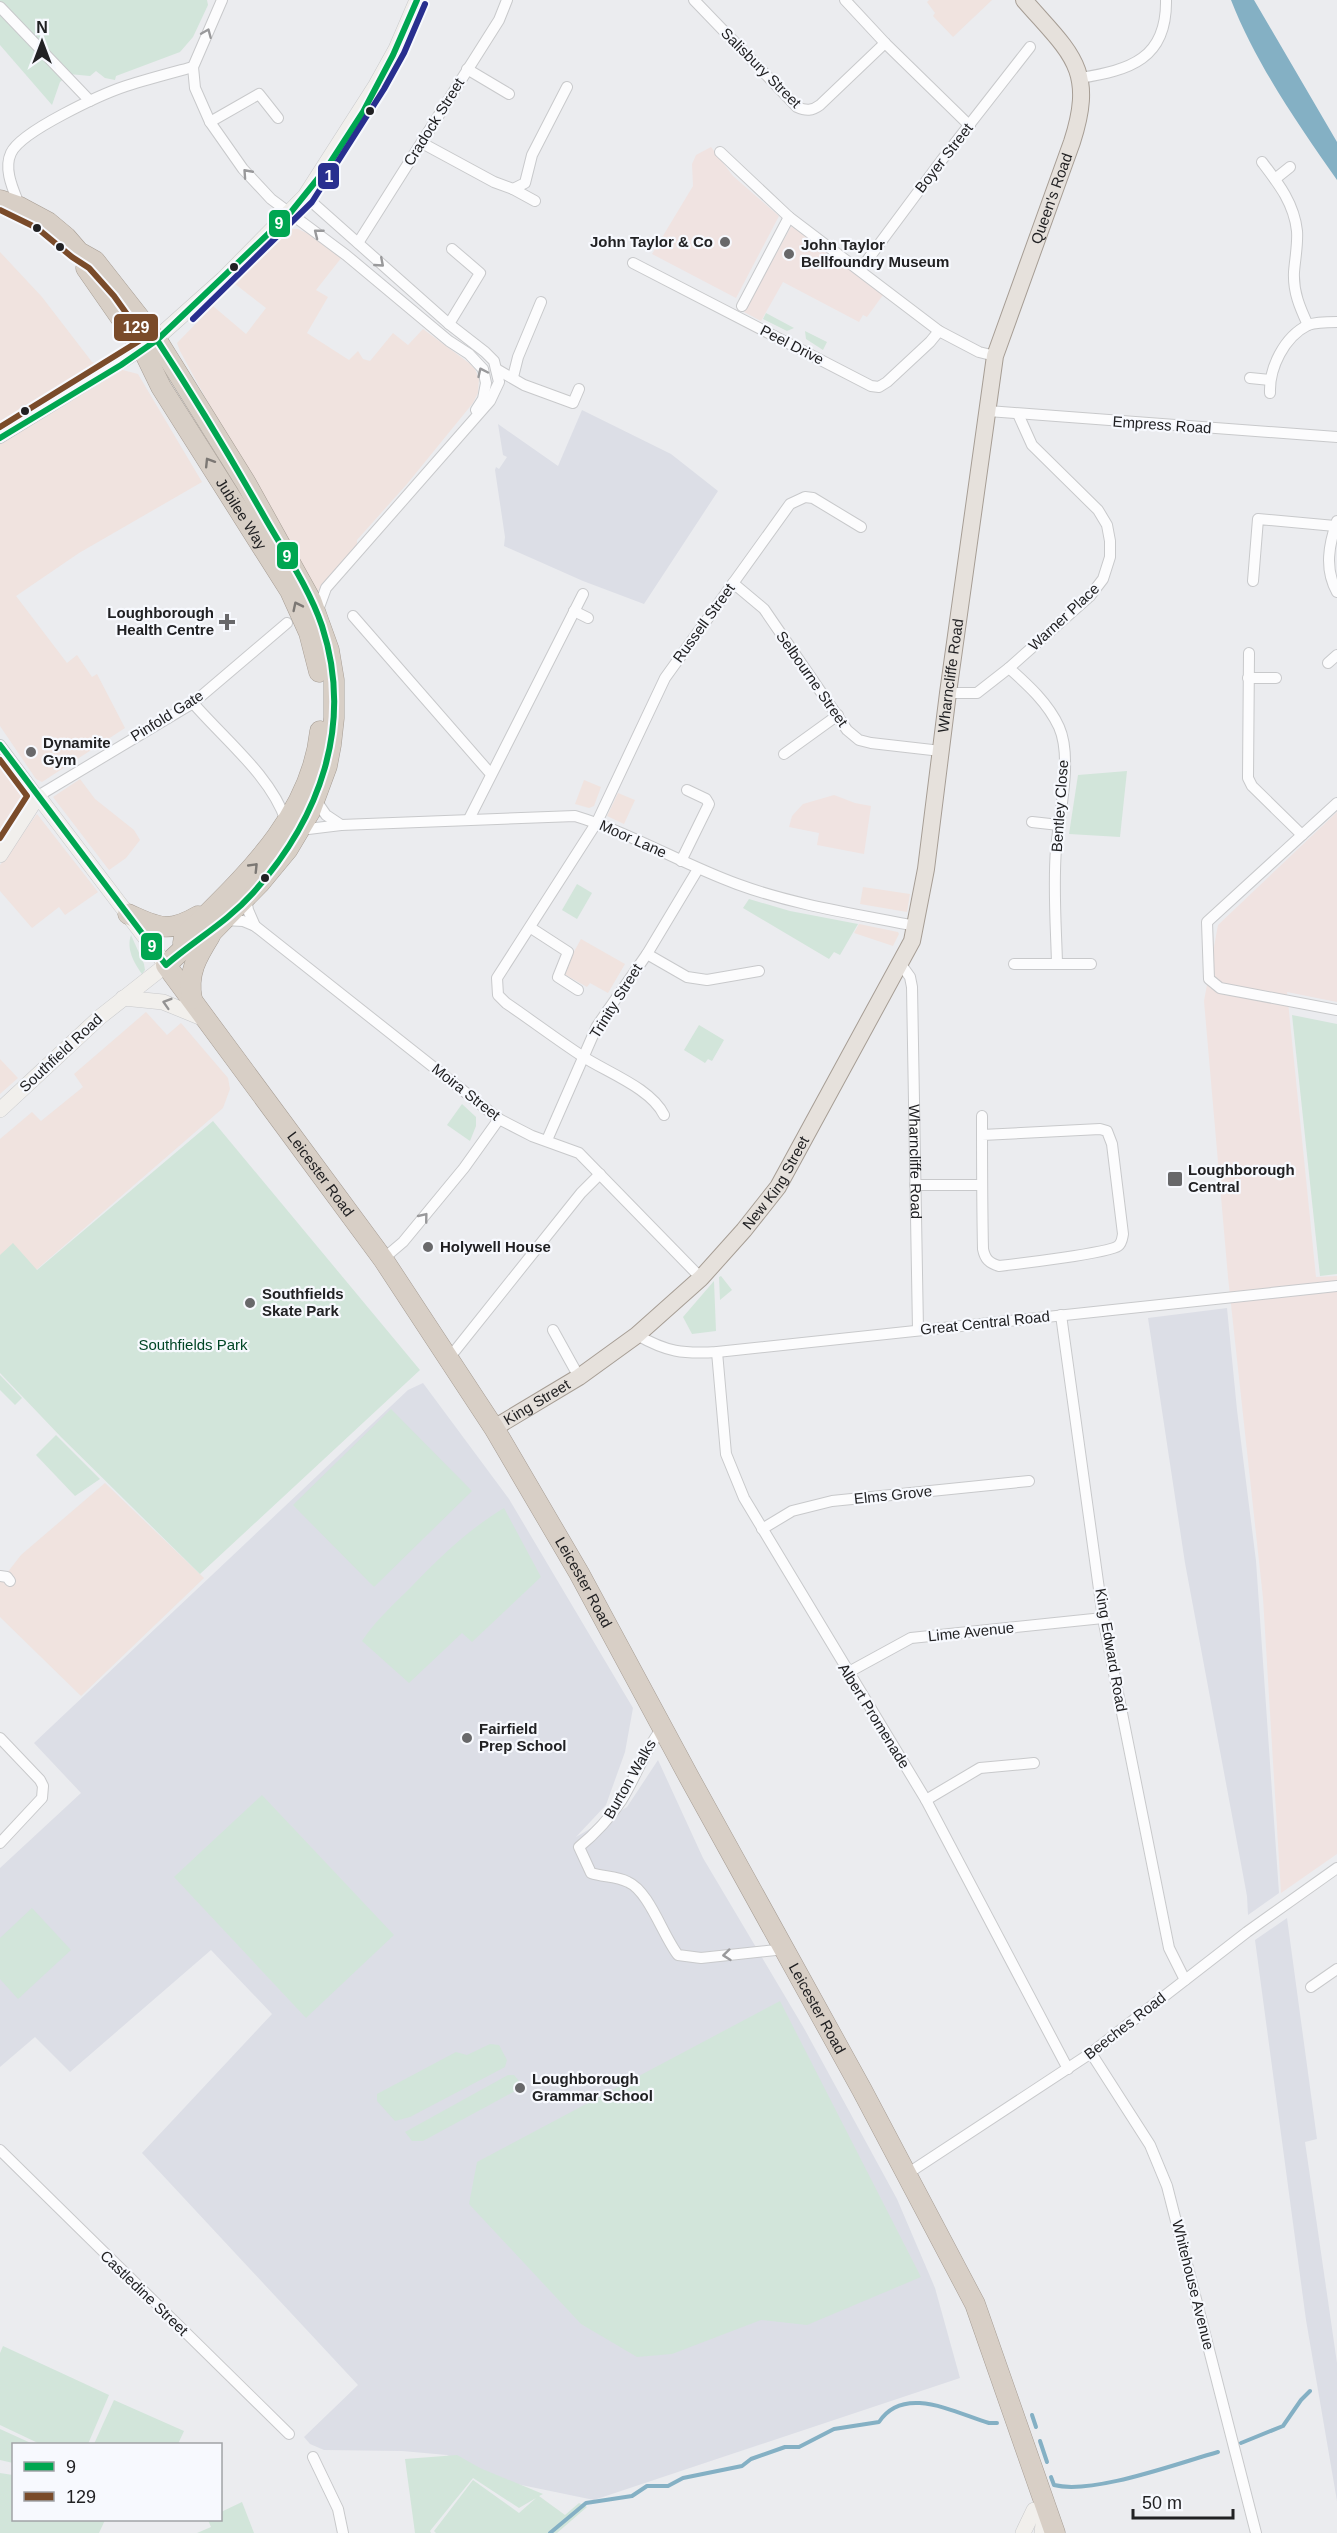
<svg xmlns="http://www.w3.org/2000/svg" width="1337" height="2533" viewBox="0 0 1337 2533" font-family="Arial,sans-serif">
<rect width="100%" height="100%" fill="#ebecef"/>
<!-- commercial -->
<g fill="#f0e3df">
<path d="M929,0H992L953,37L933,16L935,13L927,2Z"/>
<path d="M289,229H298L311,235L342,257L316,290L328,297L307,333L349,360L358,351L363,359L370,361L393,333L408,345L423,329L469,363L475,369L479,379L478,393L473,403L407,484L357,540V550L317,592L240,461L180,351L177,343L213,306L246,334L266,308L235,284Z"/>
<path d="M0,252L42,297L92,362L138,374L202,482L79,553L16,596L67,663L77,655L92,677L97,674L125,728L42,782L36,779L0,726Z"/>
<path d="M0,759L18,786L22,800L0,841Z"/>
<path d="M80,779L95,799L134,830L140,840L126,858L109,870L53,797Z"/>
<path d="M584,780L601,787L594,806L589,808L575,804Z"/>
<path d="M618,793L635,800L624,824L607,816Z"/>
<path d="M37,814L98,892L65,915L59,907L32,928L0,891V865Z"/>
<path d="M863,887L910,894L907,912L860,904Z"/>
<path d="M859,924L898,932L899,934L893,946L854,933Z"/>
<path d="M581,939L625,964L608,993L590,983L587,987L564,974L566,966Z"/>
<path d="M146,1012L167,1035L181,1023L228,1078L230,1089L223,1108L36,1270L0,1304V1139L32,1112L41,1121L83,1087L74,1074Z"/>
<path d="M0,1059L18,1078L0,1094Z"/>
<path d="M105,1483L204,1578L81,1696L0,1617V1582L21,1555Z"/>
</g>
<!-- industrial -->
<g fill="#f0e3e1">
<path d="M711,147L733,176L779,216L736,298L652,254L693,186L692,164L696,155Z"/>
<path d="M792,225L883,295L867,317L863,315L859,322L783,282L761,321L744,312Z"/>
<path d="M834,795L855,803L871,806L864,854L817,845L819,833L789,827L792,816L803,804Z"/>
<path d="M1337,812V1002L1287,992L1316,1277L1337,1276V1854L1281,1893L1263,1598L1228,1277L1204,1001L1218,925Z"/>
</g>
<!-- built -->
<g fill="#dcdee6">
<path d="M582,410L671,454L718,491L644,604L583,581L504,546L505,537L495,470L496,467L499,469L507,457L503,455L498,424L558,466Z"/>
<path d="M1227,1308L1237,1410L1256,1561L1279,1893L1248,1915L1247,1896L1185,1563L1148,1318Z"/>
<path d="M423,1383L509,1499L633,1708L625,1752L606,1805L576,1837L627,1807L658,1760L703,1858L805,2030L897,2199L935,2288L960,2378L594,2500L492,2479L447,2455L402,2451L324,2450L310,2444L304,2437L358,2385L142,2153L272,2014L211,1950L70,2072L35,2037L0,2067V1868L81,1793L34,1743L408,1390Z"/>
<path d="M1287,1918L1317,2139L1305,2142L1337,2363V2501L1306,2320L1255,1940Z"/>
</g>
<!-- green -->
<g fill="#d2e5da">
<path d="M0,0H207L208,5L193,37L180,52L116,76L115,80L105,78L96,71L90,76L69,74L60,82L52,105L0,45Z"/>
<path d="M766,313L794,328L787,331L763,319Z"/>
<path d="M805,331L827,342L823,350L806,339Z"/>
<path d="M1127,771L1120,837L1069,834L1078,775Z"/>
<path d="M577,884L592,893L577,919L562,910Z"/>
<path d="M749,899L790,911L858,924L840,955L834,952L829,959L743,908Z"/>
<path d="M131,935L144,964L145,970L142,974C134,963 126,949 131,935Z"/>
<path d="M1292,1015L1337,1024V1274L1320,1276Z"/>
<path d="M699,1025L724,1040L712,1061L708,1059L705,1063L684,1050Z"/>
<path d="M462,1104L476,1117V1126L470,1141L447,1125Z"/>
<path d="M213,1121L420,1370L200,1574L61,1437L0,1373V1255L13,1243L37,1270Z"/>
<path d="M721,1276L732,1290L720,1300L719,1277Z"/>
<path d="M714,1281L716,1331L692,1334L683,1317Z"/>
<path d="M0,1375L22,1398L15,1405L0,1390Z"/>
<path d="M391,1409L472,1491L374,1587L293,1505Z"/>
<path d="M56,1435L100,1479L75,1496L36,1455Z"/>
<path d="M504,1508L541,1577L472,1642L462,1633L409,1683L362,1641C376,1620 394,1604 412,1586C440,1557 469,1529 504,1508Z"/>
<path d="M262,1795L394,1935L306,2018L174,1877Z"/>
<path d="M32,1908L71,1950L18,1999L0,1979V1938Z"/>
<path d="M780,2001L921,2277L807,2325L761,2320L672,2354L637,2357L581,2324L469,2204L477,2162Z"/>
<path d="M490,2044L499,2045L507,2060L505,2067L410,2117L395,2121L377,2101V2094L456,2052L467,2055Z"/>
<path d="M508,2075H514L520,2082L519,2088L517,2090L423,2141H412L405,2132Z"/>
<path d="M3,2346L109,2395L88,2444H40L0,2425V2353Z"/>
<path d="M114,2400L184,2431L178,2444H94Z"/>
<path d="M0,2429L33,2444H14L13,2463L0,2460Z"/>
<path d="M457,2455L480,2468L543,2494L539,2496L565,2515L579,2503L587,2507L557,2533H436L434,2531L473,2480L519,2513L536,2498L519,2508L473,2478L430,2531L431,2533H415L405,2459Z"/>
<path d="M0,2473L13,2475L14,2520H105L99,2533H0Z"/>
<path d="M242,2502L254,2533H197L211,2527L208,2520H220L221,2512Z"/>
</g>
<!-- water -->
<path fill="#84b0c4" d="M1231,0H1254L1337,142V180C1298,124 1256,64 1231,0Z"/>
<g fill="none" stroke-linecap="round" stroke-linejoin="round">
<!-- stream -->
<g stroke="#84b0c4" stroke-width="4">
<path d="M1032,2415L1036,2427"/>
<path d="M1040,2441L1047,2462"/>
<path d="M1241,2443L1283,2426L1301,2400L1310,2391"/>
<path d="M1051,2477L1054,2485C1093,2495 1178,2463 1218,2452"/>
<path d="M550,2533L586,2503L632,2496L647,2486H668L683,2478L742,2466L751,2459L785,2447H799L834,2429L879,2422C904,2384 955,2413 989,2423H997"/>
</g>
<!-- street casing -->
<g stroke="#c8c9cb" stroke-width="12">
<g id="street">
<path d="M222,0L193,67L195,88L210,122L243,169L271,199L346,255L449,341L469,354L483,369L486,383L483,399L476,410"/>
<path d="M694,0L797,107C806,111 812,111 820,105L885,43"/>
<path d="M845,0L885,43L970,126"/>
<path d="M0,7L90,101"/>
<path d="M467,69L509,94"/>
<path d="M1080,78C1130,70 1167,59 1166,0"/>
<path d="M210,122L259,94L278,118"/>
<path d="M422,143L494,182L513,189L525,183L532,155L567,87"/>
<path d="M720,152L789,217L939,331L979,352L995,356"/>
<path d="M1262,162C1278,183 1294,203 1297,231C1298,244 1295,259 1294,272C1293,292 1300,308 1308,325"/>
<path d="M1275,179L1290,167"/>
<path d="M513,189L535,201"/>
<path d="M305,196L449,324L485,352L494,361L499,382L490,401L326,588L318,610"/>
<path d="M20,207C14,191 3,170 11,153C21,131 102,94 126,86C148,79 171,73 193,67"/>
<path d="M358,243L499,20L507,0"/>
<path d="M633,263L871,386L879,387L887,382L930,342L939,331"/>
<path d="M860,270L941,161L1030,47"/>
<path d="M742,306L789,217"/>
<path d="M449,324L480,273L452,249"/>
<path d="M498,370L524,385L573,403L579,389"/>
<path d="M513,377L518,357L541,302"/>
<path d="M1250,378L1270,380"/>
<path d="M1270,393C1269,368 1284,337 1308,325C1316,322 1328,322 1337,322"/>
<path d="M988,411L1337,437"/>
<path d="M0,438L143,350"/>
<path d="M1337,521C1329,544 1324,569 1337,592"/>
<path d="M1253,581L1258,519L1335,526"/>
<path d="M733,583L764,609L847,730L859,740L871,743L941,751"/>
<path d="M574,611L588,618"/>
<path d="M353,616L490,773"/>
<path d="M1249,653L1248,778L1252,786L1302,835"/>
<path d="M1328,663L1337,655"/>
<path d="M1009,668C1028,685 1048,703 1059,727C1073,758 1059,815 1056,849C1053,887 1056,926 1057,963"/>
<path d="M1248,678H1276"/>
<path d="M948,693H977L1009,668L1090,596L1103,579L1110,557V541L1107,525L1098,510L1032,445L1018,414"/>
<path d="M193,703C224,739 271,776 286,821"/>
<path d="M0,745L38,796L193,703L287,623"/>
<path d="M784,754L838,715"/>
<path d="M315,799L326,815L341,825"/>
<path d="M1337,803L1207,922L1209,979L1220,988L1337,1010"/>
<path d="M469,819L583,594"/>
<path d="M1032,822L1059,825"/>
<path d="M300,830L341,825L575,816C631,833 682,864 737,884C794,905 856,914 916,926"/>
<path d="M681,861L709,804L706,799L687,790"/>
<path d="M246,898L248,910L255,926"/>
<path d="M224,920L243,921L255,926L499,1119L532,1136L579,1153L701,1278"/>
<path d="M531,928L568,952L558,977L578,990"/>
<path d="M647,954L687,977L707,980L759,971"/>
<path id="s1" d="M900,963L910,977L912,987L918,1330"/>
<path d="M1014,964H1091"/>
<path d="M664,1115C651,1088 606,1072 582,1056C556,1039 531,1020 506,1003L498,995L497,978L597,822L665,678L790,504L805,497L813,498L861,527"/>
<path d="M982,1135L1100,1129L1107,1131L1112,1144L1123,1234C1122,1239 1122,1243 1118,1246C1109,1253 1017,1264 999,1266C989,1263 985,1259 983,1249C982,1204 982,1160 982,1116"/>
<path d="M547,1140L597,1026L647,954L698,869"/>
<path d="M915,1185H982"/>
<path d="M383,1259L403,1242L464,1168L499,1119"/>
<path d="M1061,1315L1103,1618L1169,1948L1185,1980"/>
<path d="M553,1330L579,1377"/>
<path d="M637,1335C667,1352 682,1354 717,1352L1337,1286"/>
<path d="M717,1352L726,1454L744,1498L926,1800L1068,2069"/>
<path d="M450,1357L581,1193L600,1174"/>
<path d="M762,1529L792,1511L832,1501L1029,1481"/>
<path d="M0,1576L7,1577L10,1581"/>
<path d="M847,1673L911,1638L1103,1618"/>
<path d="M663,1727C645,1749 636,1777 621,1801C609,1819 596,1833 579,1847L591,1873C603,1877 616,1876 628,1882C649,1891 663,1936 678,1955L701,1958L785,1949"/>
<path d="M0,1738L40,1780L43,1786L42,1798L0,1843"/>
<path d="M926,1800L980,1768L1034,1763"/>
<path d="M1311,1987L1337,1969"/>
<path d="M1091,2053L1150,2145L1167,2186L1256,2533"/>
<path d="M0,2150L289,2434"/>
<path d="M907,2174L1091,2053L1247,1932L1337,1868"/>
<path d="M313,2457L338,2509L343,2533"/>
</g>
</g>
<!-- secondary casing -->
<g stroke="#c8c9cb" stroke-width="16">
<g id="secondary">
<path d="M148,346L223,279L305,196L376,85L396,49L417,0"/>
<path d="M0,855L38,796L166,965L100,1017L0,1110"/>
<path d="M123,998L163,1002L207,1020"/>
<path d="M1023,2533L1034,2510"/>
<path d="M1042,2533L1045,2508"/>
</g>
</g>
<!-- primary casing -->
<g stroke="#a69d94" stroke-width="18">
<g id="primary">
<path id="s2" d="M494,1428L579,1377L637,1335L701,1278L744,1230L778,1187L912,941L926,869L948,693L995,356L1072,142C1096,68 1070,53 1024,0"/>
</g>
</g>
<!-- highway casing -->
<g stroke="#a69d94" stroke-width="21">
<g id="highway">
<path id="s3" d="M0,200L20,207L48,222L66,237L79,252L95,261L157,340L246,483L311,600L329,650L334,680V718L331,745L327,766L310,812L288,849L259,884L213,931L181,951L166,965L383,1259L494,1428L579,1573L689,1777L862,2090L975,2304L1055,2533"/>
<path id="s4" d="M86,268L143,350L161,387L290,591L309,633L319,672"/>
<path d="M128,914C158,927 167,934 198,916"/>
<path d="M183,943L184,937C242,879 311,818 320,731"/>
<path d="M192,999C187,973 197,957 210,936"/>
</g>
</g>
<!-- street -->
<use href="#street" stroke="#fcfcfd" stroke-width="10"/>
<!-- secondary -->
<use href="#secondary" stroke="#f1efec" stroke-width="15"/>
<!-- primary -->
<use href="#primary" stroke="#e6e1dc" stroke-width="16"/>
<!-- highway -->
<use href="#highway" stroke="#d8cfc6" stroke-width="20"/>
<!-- bus-1 casing -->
<g stroke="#f7f9fe" stroke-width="10">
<g id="bus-1">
<path d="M0,438L121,365L157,340L291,212L328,166L363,112L393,55L417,0"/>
<path d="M0,745L166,965C196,939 226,923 253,893C320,818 354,725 322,626C309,588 285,553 265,518C231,458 195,398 157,340"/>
</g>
</g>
<!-- bus-2 casing -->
<g stroke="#f7f9fe" stroke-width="10">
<g id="bus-2">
<path d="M0,210L37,228L72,257L89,268L114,296L144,338L0,427"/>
<path d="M0,760L27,796L0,838"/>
</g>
</g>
<!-- bus-3 casing -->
<g stroke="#f7f9fe" stroke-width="10">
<path id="bus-3" d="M193,319L312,202L384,89L404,53L425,4"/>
</g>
<!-- bus-1 -->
<use href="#bus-1" stroke="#00a651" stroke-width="6"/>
<!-- bus-2 -->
<use href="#bus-2" stroke="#7a4b2a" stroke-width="6"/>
<!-- bus-3 -->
<use href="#bus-3" stroke="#282f8f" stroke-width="6"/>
</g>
<!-- one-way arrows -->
<defs><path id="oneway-chevron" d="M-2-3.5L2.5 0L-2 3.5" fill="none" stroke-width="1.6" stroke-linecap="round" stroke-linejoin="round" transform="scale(1.5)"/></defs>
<g stroke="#99999b">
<use href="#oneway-chevron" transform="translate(207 33) rotate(-67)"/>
<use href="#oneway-chevron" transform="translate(247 173) rotate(-132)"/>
<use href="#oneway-chevron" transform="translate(318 233) rotate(-142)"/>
<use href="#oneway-chevron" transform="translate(380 263) rotate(41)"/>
<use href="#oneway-chevron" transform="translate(482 372) rotate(-115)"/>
<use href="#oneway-chevron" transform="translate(424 1217) rotate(-51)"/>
<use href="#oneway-chevron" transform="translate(727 1955) rotate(174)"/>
</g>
<g stroke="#7c7874">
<use href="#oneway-chevron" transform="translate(209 462) rotate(-122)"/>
<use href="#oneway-chevron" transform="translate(297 606) rotate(-116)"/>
<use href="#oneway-chevron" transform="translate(254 867) rotate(-46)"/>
</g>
<use stroke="#939292" href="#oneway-chevron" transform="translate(167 1003) rotate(-163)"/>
<!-- markers -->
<g fill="#212123" stroke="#f7f9fe" stroke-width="2">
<circle cx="370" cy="111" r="5"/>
<circle cx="37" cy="228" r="5"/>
<circle cx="60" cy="247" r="5"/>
<circle cx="234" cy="267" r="5"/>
<circle cx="25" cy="411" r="5"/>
<circle cx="265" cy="878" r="5"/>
</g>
<g fill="#68686a" stroke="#f7f9fe" stroke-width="2">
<circle cx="725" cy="242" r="6"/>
<circle cx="789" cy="254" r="6"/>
<path d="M224 613h6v6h6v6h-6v6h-6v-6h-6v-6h6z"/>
<circle cx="31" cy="752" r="6"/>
<rect x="1167" y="1171" width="16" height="16" rx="3"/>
<circle cx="428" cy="1247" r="6"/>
<circle cx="250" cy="1303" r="6"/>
<circle cx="467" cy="1738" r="6"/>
<circle cx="520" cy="2088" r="6"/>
</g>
<g text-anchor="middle" stroke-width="4.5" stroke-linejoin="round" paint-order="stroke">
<!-- street labels -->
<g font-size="15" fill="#212123" stroke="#f7f9fe">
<text transform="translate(761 68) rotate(45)" y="5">Salisbury Street</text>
<text transform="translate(434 122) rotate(-58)" y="5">Cradock Street</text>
<text transform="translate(944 158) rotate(-52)" y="5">Boyer Street</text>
<text dy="5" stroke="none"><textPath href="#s2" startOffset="1414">Queen's Road</textPath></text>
<text transform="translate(792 345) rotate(27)" y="5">Peel Drive</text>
<text transform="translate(1162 425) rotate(4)" y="5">Empress Road</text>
<text dy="5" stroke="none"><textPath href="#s4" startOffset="291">Jubilee Way</textPath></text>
<text transform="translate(1064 617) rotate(-43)" y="5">Warner Place</text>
<text transform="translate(704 623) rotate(-54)" y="5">Russell Street</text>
<text dy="5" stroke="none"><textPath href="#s2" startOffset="924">Wharncliffe Road</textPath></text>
<text transform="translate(812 679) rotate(55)" y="5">Selbourne Street</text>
<text transform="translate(167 716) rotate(-32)" y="5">Pinfold Gate</text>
<text transform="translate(1060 806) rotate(-86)" y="5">Bentley Close</text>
<text transform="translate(633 839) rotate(24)" y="5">Moor Lane</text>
<text transform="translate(616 1001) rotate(-58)" y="5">Trinity Street</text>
<text transform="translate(61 1053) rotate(-43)" y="5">Southfield Road</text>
<text transform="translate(466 1092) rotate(38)" y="5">Moira Street</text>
<text dy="5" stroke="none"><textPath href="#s1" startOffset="202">Wharncliffe Road</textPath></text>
<text dy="5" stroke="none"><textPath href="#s3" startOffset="1209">Leicester Road</textPath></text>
<text dy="5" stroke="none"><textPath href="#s2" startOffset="378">New King Street</textPath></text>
<text transform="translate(985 1323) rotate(-6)" y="5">Great Central Road</text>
<text dy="5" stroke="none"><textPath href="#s2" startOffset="50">King Street</textPath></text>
<text transform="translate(893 1495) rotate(-6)" y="5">Elms Grove</text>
<text dy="5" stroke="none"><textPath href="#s3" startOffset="1695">Leicester Road</textPath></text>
<text transform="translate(971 1632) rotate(-6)" y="5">Lime Avenue</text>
<text transform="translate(1111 1650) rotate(80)" y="5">King Edward Road</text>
<text transform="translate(874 1716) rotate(58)" y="5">Albert Promenade</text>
<text transform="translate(630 1779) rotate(-60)" y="5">Burton Walks</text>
<text dy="5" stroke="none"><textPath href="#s3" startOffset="2181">Leicester Road</textPath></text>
<text transform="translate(1125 2026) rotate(-38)" y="5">Beeches Road</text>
<text transform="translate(1193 2285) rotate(76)" y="5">Whitehouse Avenue</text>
<text transform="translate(144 2293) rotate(44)" y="5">Castledine Street</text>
</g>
<!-- poi labels -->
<g font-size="15" font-weight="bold" fill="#212123" stroke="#f7f9fe" text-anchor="start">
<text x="713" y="247" text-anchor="end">John Taylor &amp; Co</text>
<text x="801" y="250">John Taylor<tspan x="801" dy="17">Bellfoundry Museum</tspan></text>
<text x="214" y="618" text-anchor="end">Loughborough<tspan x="214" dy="17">Health Centre</tspan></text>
<text x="43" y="748">Dynamite<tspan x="43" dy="17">Gym</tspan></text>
<text x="1188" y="1175">Loughborough<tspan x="1188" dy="17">Central</tspan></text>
<text x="440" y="1252">Holywell House</text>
<text x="262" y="1299">Southfields<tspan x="262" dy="17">Skate Park</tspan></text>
<text x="479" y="1734">Fairfield<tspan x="479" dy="17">Prep School</tspan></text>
<text x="532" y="2084">Loughborough<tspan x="532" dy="17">Grammar School</tspan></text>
</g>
<!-- park labels -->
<g font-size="15" fill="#004525" stroke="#f7f9fe">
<text x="193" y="1350">Southfields Park</text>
</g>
</g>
<g stroke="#f7f9fe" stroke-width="2">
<rect x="317" y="162" width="23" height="28" rx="6" fill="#282f8f"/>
<rect x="268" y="209" width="23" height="29" rx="6" fill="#00a651"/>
<rect x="113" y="313" width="46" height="29" rx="6" fill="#7a4b2a"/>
<rect x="276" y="541" width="23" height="29" rx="6" fill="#00a651"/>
<rect x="140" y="932" width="23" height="29" rx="6" fill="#00a651"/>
</g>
<g font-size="16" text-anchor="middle" font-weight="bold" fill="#fff">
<text x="329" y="182">1</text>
<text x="279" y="229">9</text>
<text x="136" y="333">129</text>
<text x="287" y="562">9</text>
<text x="152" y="952">9</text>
</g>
<!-- legend -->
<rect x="12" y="2443" width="210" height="78" fill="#f7f9fe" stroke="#a1a3a6" stroke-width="1.5"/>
<rect x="24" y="2462" width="30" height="9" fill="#00a651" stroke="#a1a3a6" stroke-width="1.5"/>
<text x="66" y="2473" font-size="18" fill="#212123">9</text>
<rect x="24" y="2492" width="30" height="9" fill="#7a4b2a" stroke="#a1a3a6" stroke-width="1.5"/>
<text x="66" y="2503" font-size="18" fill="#212123">129</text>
<!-- north arrow -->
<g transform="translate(42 42)" stroke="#f7f9fe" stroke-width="4.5" paint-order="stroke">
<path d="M0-4.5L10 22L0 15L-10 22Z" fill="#212123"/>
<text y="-9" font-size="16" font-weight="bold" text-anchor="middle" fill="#212123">N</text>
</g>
<!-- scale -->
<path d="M1133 2509v9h100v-9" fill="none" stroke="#212123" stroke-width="3"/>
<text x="1142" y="2509" font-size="18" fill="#212123" stroke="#f7f9fe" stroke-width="4.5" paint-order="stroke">50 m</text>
</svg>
